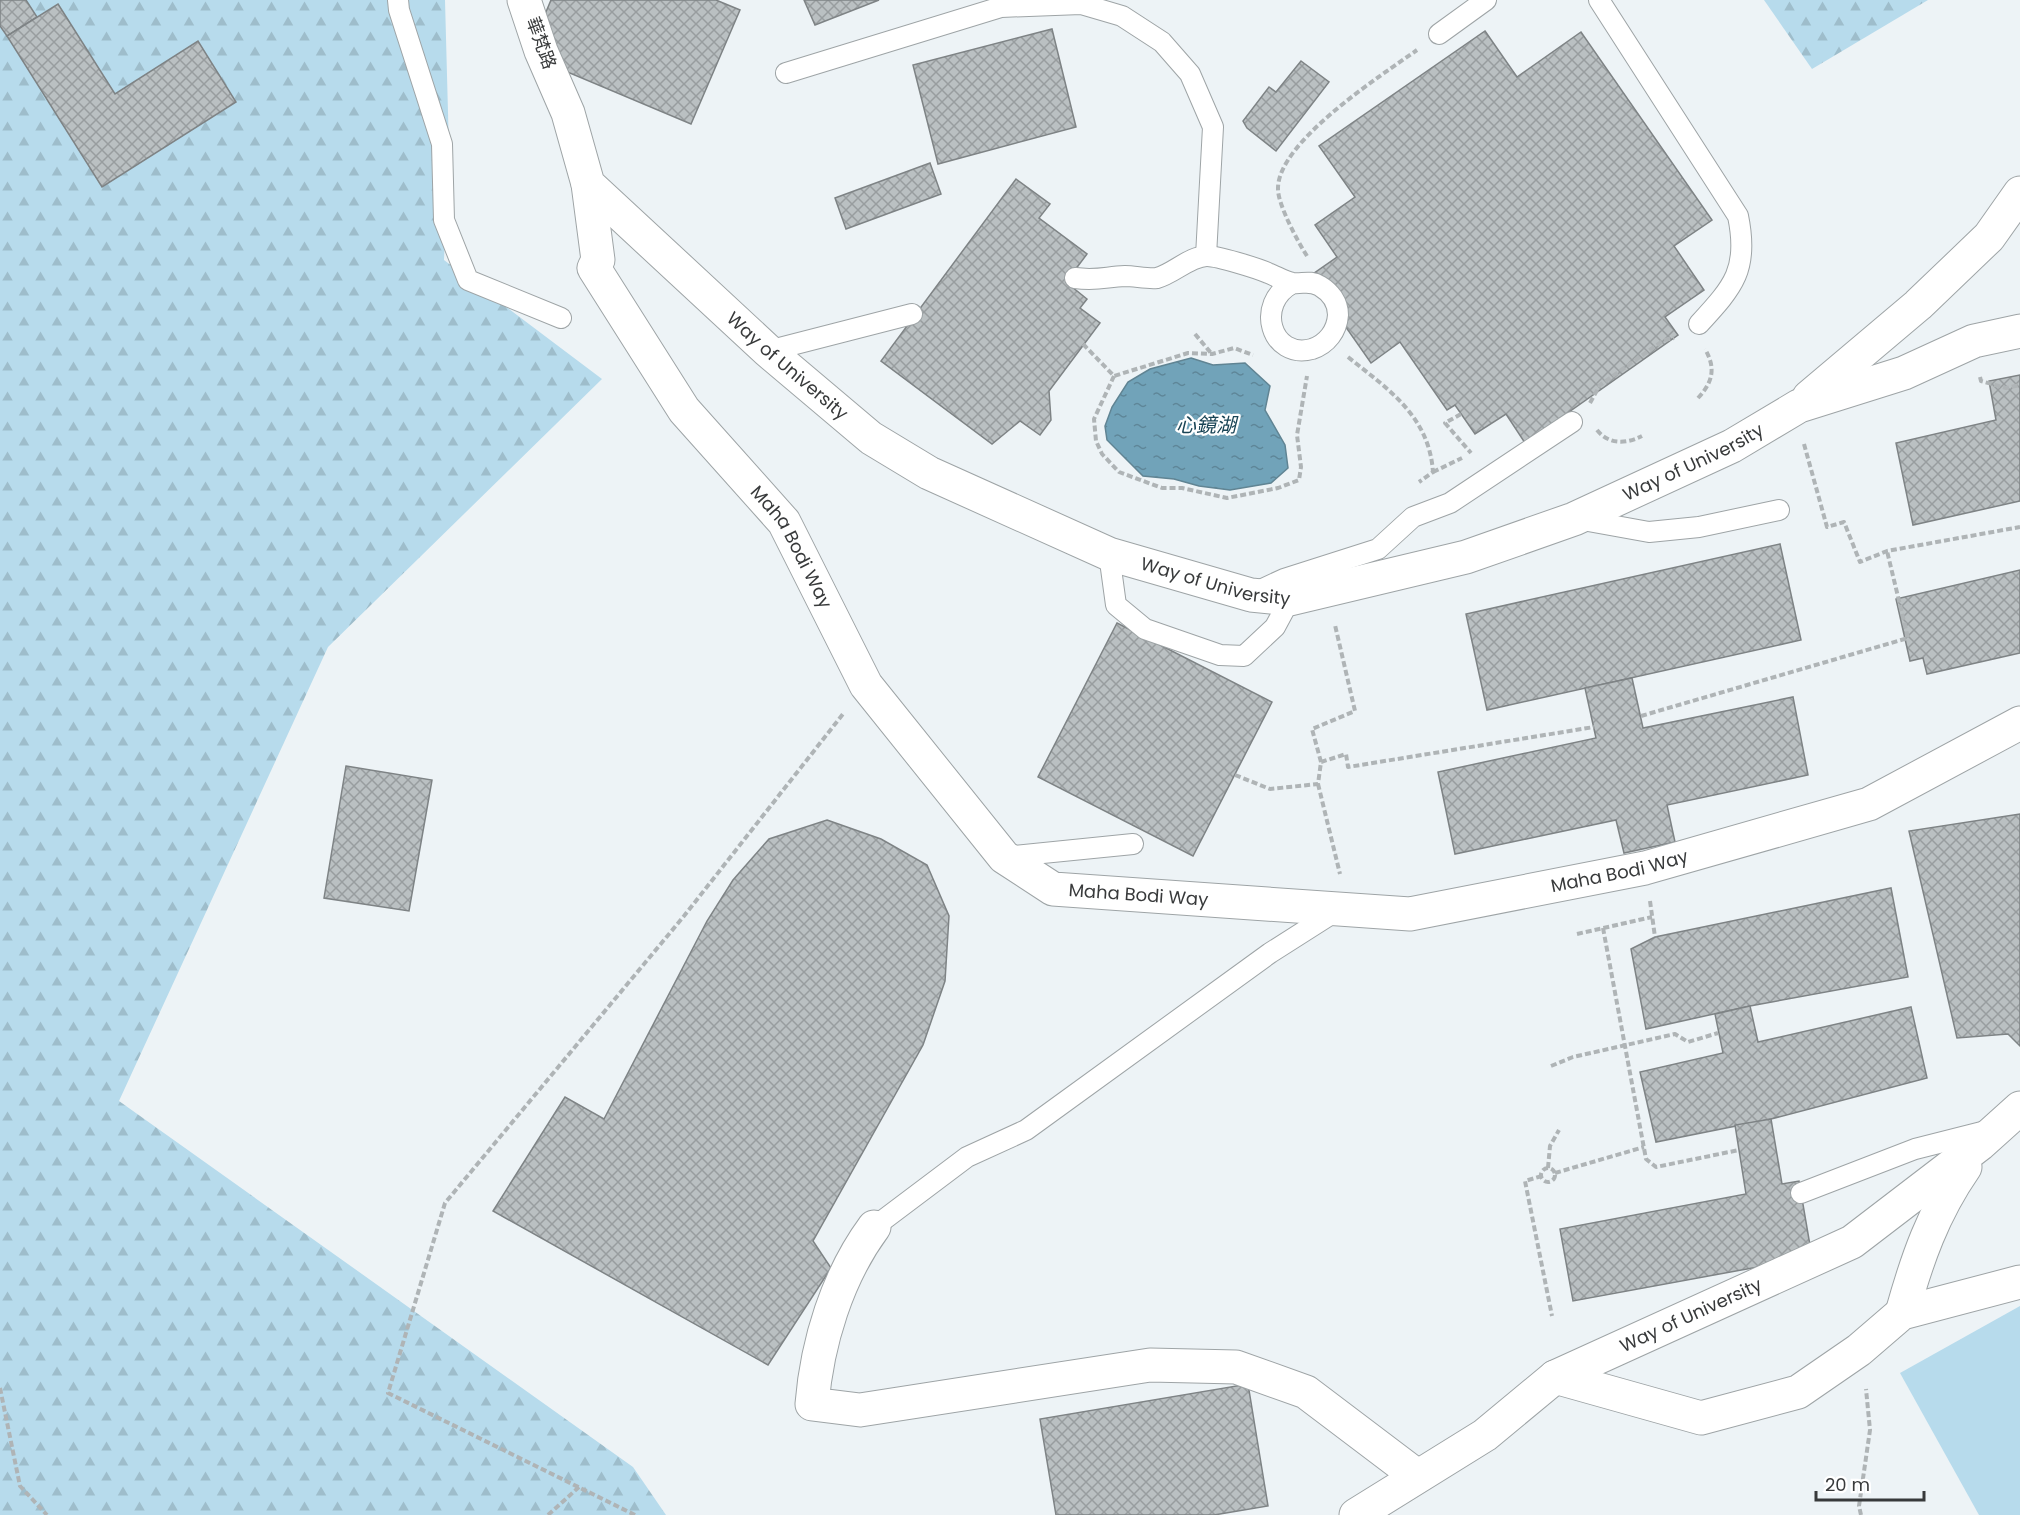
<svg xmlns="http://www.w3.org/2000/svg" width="2020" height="1515" viewBox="0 0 2020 1515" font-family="Poppins,'Noto Sans TC',sans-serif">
<defs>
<pattern id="forest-firs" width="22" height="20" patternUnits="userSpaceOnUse" patternTransform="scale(1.5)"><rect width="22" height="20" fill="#b7dbec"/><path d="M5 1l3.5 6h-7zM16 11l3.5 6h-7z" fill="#9ebdcb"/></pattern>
<pattern id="water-ripples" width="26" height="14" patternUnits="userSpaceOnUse" patternTransform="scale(1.5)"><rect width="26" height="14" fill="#71a3b9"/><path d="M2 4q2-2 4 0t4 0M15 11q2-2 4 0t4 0" fill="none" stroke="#5e8698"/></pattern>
<pattern id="building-cross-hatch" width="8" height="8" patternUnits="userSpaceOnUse" patternTransform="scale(1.5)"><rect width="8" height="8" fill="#bac0c2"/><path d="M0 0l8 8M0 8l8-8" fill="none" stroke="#989d9f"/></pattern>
</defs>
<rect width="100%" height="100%" fill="#edf3f6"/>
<!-- grass -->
<path fill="#b7dbec" d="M2020,1306V1515H1979L1900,1373Z"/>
<!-- forest -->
<g fill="url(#forest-firs)">
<path d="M0,0H445L449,150L444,260L602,379L328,647L119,1101L633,1467L666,1515H0Z"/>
<path d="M1764,0H1928L1812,69Z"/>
</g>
<!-- water -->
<path fill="url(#water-ripples)" stroke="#608493" stroke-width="1.5" d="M1191,358L1213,365L1245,363L1270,386L1265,410L1285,445L1288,468L1271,483L1230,490L1199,486L1174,479L1143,476L1107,440L1105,426L1112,407L1128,382L1150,369Z"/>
<!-- building -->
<g fill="url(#building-cross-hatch)" stroke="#7e8385" stroke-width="1.5">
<path d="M0,0H26L37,17L7,36L0,26Z"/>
<path d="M551,0H716L740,10L691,124L546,63L538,31Z"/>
<path d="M804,0H879L815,25Z"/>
<path d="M58,4L115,94L198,41L236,102L102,187L7,36Z"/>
<path d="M1052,29L1076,127L938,164L913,65Z"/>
<path d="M1485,31L1517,77L1581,32L1712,220L1674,246L1704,290L1665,317L1678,335L1525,443L1506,414L1475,434L1455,405L1447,410L1400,342L1371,363L1310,276L1337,257L1315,225L1355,197L1319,146Z"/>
<path d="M1301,61L1329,82L1276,151L1247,128L1243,121L1269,87L1276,92Z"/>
<path d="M930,163L941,194L846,229L835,198Z"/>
<path d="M1016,179L1050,204L1039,218L1087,254L1066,282L1087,299L1080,308L1100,323L1049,391L1051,420L1040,435L1020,421L992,444L881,361Z"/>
<path d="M2020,375V501L1913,525L1896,443L1996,420L1989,381Z"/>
<path d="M1780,544L1801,640L1487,710L1466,614Z"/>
<path d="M2020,570V653L1927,674L1923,658L1910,661L1896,599Z"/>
<path d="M1117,623L1272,702L1193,856L1038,777Z"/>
<path d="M1632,678L1643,728L1793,697L1808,775L1667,805L1675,842L1624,853L1616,820L1455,854L1438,772L1596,738L1585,688Z"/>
<path d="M346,766L432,780L409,911L324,898Z"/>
<path d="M2020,814V1046L2008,1034L1957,1038L1909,831Z"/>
<path d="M827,820L881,839L927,865L949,916L945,981L923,1045L813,1241L831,1268L768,1365L493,1211L565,1097L604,1119L707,921L733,880L769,839Z"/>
<path d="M1891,888L1908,977L1750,1006L1646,1029L1631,949L1655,937Z"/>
<path d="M1750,1006L1758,1042L1911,1007L1927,1078L1771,1119L1656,1142L1640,1072L1723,1053L1715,1014Z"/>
<path d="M1771,1119L1782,1184L1799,1181L1812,1257L1573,1301L1560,1229L1746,1194L1735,1125Z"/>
<path d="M1248,1384L1268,1506L1214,1515H1056L1040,1419Z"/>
</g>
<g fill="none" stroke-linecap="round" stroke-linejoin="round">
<!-- lane casing -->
<g stroke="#9ea4a6" stroke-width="22">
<g id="lane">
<path d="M398,0L399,10L442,144L444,220L468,280L561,318"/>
<path d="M1599,0L1738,216C1749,269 1734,286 1699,324"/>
<path d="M1439,34L1486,0"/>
<path d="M786,73L1001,7L1081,4L1122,16L1162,42L1190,74L1213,127L1206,256"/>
<path d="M1075,278C1097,281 1105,277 1125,276C1135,276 1147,279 1157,278C1173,274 1190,256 1207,256C1217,256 1257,268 1268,273C1276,276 1285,282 1293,283C1303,284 1310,280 1320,286C1330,292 1338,302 1338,315C1337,331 1327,344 1312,349C1271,360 1254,303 1293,283"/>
<path d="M768,351L912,314"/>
<path d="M1577,519L1649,532L1699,527L1779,510"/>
<path d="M1109,554L1116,605L1145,629L1220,655L1244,656L1275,627L1290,599"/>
<path d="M1256,592L1284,579L1378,549L1413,517L1450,503L1572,422"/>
<path d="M1004,857L1133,844"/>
<path d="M1801,1193L1915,1149L1986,1131"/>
<path d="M874,1227L967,1157L1026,1130L1270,953L1336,911"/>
</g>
</g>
<!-- street casing -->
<g stroke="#9ea4a6" stroke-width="35">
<g id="street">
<path id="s1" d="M524,0L541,51L568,113L588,184L768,351L871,438L929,473L1109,554L1251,595L1290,599L1466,557L1574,519L1732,446L1799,406L1904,373L1974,341L2020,331"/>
<path id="s2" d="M588,184L598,260L594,268L684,410L784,522L866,685L1004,857L1053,889L1410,914L1645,868L1869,804L2020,723"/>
<path d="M1809,397L1918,305L1989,237L2020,193"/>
<path d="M874,1227C837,1277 817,1343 812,1404L860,1410L1150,1365L1236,1367L1306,1392L1417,1476"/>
<path d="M1902,1313C1917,1259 1933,1213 1965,1167"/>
<path d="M1555,1377L1701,1418L1798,1392L1859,1350L1902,1313L2020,1282"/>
<path id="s3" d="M1356,1515L1485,1435L1555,1377L1852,1242L1980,1144L2020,1108"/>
</g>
</g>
<!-- path -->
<g stroke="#afb4b6" stroke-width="4" stroke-dasharray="6 3" stroke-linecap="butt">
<path d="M1307,256C1298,242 1278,205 1278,189C1277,142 1382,75 1417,50"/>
<path d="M1195,334L1211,353"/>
<path d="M1083,344L1114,376L1188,353L1212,354L1234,348L1253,355"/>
<path d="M1348,357C1389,390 1429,416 1433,472L1419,482"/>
<path d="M1114,376L1094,419L1096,441L1102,454L1119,472L1162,488H1182L1227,498L1278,488L1299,480L1301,467L1297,435L1307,376"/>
<path d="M1980,377L1981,381L2006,388L2020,385"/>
<path d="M1698,398C1713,382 1716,368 1705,349"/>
<path d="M1590,403L1600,385L1664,340L1674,338"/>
<path d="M1461,414L1445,423L1471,453"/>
<path d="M1597,430C1609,445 1626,444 1642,436"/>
<path d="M1804,444L1827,527L1844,522L1860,562L1887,551L2020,527"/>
<path d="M1433,472L1462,458"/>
<path d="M1641,716L1908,638L1887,551"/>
<path d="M1321,762L1312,729L1355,711L1335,625"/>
<path d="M1235,775L1270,789L1318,784L1321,762L1346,754L1348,767L1594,727"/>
<path d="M1318,784L1340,874"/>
<path d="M1650,901L1655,937"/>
<path d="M1603,928L1646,1159L1656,1167L1739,1150"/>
<path d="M1577,934L1652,917"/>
<path d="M1551,1066L1573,1057L1675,1034L1688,1042L1718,1033"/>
<path d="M1548,1168L1550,1146L1559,1130"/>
<circle cx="1548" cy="1175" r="7"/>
<path d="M1555,1173L1644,1147"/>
<path d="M1542,1176L1525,1181L1552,1316"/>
<path d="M0,1388L20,1486L47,1515"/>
<path d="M548,1515L579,1487"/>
<path d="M635,1515L388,1393L445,1203L684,916L843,714"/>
<path d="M1861,1515L1859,1506L1870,1430L1866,1389"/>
</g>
<!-- lane -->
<use href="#lane" stroke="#fff" stroke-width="20"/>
<!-- street -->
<use href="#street" stroke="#fff" stroke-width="33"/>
</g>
<g text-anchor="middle" stroke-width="4.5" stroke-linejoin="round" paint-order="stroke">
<!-- street labels -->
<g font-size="18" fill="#383a3b" stroke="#fff">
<text transform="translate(541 43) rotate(70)" y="6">華梵路</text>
<text dy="6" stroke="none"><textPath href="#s1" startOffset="465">Way of University</textPath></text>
<text dy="6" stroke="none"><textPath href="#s1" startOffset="1455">Way of University</textPath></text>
<text dy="6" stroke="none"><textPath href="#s2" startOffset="429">Maha Bodi Way</textPath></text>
<text dy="6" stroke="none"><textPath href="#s1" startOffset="951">Way of University</textPath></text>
<text dy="6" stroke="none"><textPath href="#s2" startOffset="1437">Maha Bodi Way</textPath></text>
<text dy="6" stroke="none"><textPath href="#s2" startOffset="951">Maha Bodi Way</textPath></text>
<text dy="6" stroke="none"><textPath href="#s3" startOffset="392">Way of University</textPath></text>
</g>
<!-- water labels -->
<g font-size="20" font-style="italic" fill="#194455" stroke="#fff">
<text x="1206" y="432">心鏡湖</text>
</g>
</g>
<!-- scale -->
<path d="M1816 1491v9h108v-9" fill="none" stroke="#383a3b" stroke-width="3"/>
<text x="1825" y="1491" font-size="18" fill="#383a3b" stroke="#ffffff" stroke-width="4.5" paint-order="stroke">20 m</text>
</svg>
